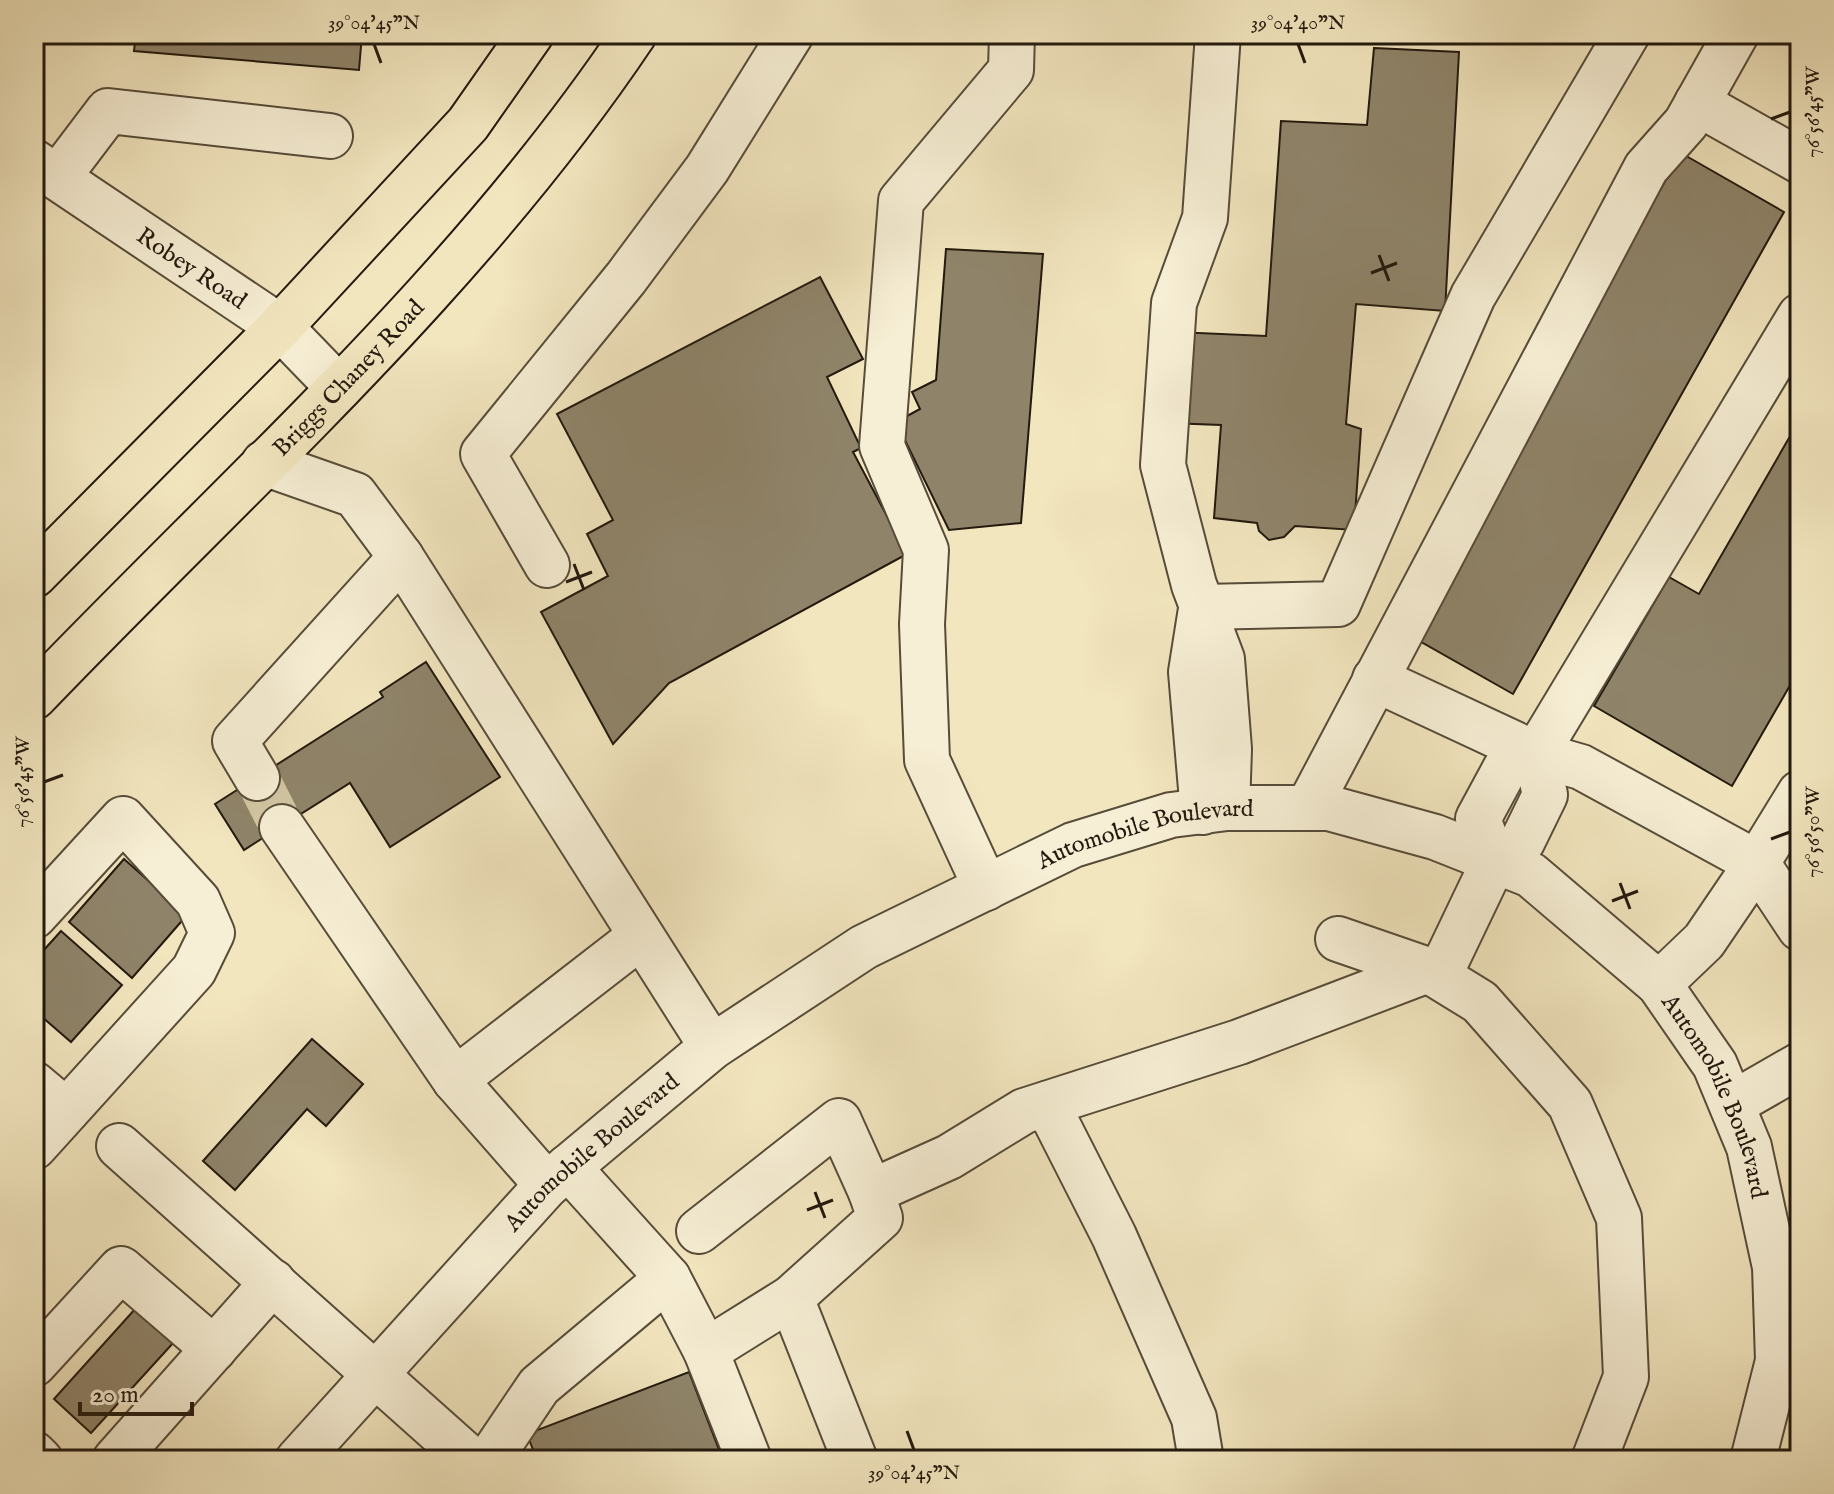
<svg xmlns="http://www.w3.org/2000/svg" width="1834" height="1494" viewBox="0 0 1834 1494" font-family="'IM FELL English',serif">
<rect width="100%" height="100%" fill="#f2e6bf"/>
<filter id="stains"><feTurbulence type="fractalNoise" baseFrequency=".0025" numOctaves="4"/><feColorMatrix values="0 0 0 0 .2 0 0 0 0 .09 0 0 0 0 .02 0 0 0 .5 -.17"/></filter>
<radialGradient id="worn" r=".72"><stop offset=".6" stop-color="#630" stop-opacity="0"/><stop offset="1" stop-color="#630" stop-opacity=".3"/></radialGradient>
<!-- building -->
<g fill="#8f846a" stroke="#23190e" stroke-width="2">
<path d="M136,34H362L359,70L134,51Z"/>
<path d="M1374,48L1459,52L1445,311L1356,304L1346,424L1361,429L1354,530L1295,526L1284,537L1269,540L1259,531L1257,523L1214,518L1221,425L1169,423L1176,332L1266,336L1281,121L1367,125Z"/>
<path d="M1681,153L1784,212L1513,694L1409,635Z"/>
<path d="M946,249L1043,254L1021,523L949,530L896,422L920,409L912,392L936,380Z"/>
<path d="M820,277L863,359L827,377L861,448L853,452L907,554L669,683L613,744L541,612L608,576L587,534L613,520L557,414Z"/>
<path d="M1800,419V668L1732,786L1594,706L1669,577L1699,594Z"/>
<path d="M426,662L500,777L390,847L350,783L244,850L215,804L383,697L380,692Z"/>
<path d="M124,859L187,915L132,978L69,922Z"/>
<path d="M61,931L122,985L71,1042L34,1010V961Z"/>
<path d="M312,1039L363,1084L326,1126L307,1109L235,1190L203,1161Z"/>
<path d="M136,1308L174,1342L91,1433L54,1399Z"/>
<path d="M689,1372L723,1460H537L527,1434Z"/>
</g>
<g fill="none" stroke-linecap="round" stroke-linejoin="round">
<!-- minor-tunnel -->
<path stroke="#d3c7a4" stroke-width="44" stroke-dasharray="44 22" stroke-linecap="butt" d="M257,778L282,827"/>
<!-- minor casing -->
<g stroke="#574c3a" stroke-width="48">
<g id="minor">
<path d="M1218,34L1205,218L1174,303L1163,465L1194,585L1222,659L1229,749L1227,808"/>
<path d="M1697,103L1800,161"/>
<path id="s1" d="M34,162L280,327L339,388"/>
<path d="M58,177L108,111L330,136"/>
<path d="M401,557L712,1047"/>
<path d="M547,565L483,454L626,278L707,169L791,34"/>
<path d="M1201,607L1338,604L1473,296L1627,34"/>
<path d="M1201,609L1191,672L1203,812"/>
<path d="M1375,679L1536,754L1581,767L1757,863L1800,793"/>
<path d="M257,778L235,741L401,557L355,495L264,463"/>
<path d="M1308,808L1646,168L1686,123L1736,34"/>
<path d="M282,827L455,1080L547,1185"/>
<path d="M1494,861L1478,819L1505,769L1536,754L1800,316"/>
<path d="M986,888L927,760L922,624L926,550L882,446L901,201L1011,70L1012,34"/>
<path d="M34,916L123,819L198,901L212,933L194,970L34,1147"/>
<path d="M1338,939L1428,970L1480,1002L1570,1104L1619,1218L1626,1377L1594,1460"/>
<path d="M1439,976L1494,861L1522,842L1545,795L1536,754"/>
<path d="M1659,984L1704,941L1757,863L1800,928"/>
<path d="M455,1080L641,936"/>
<path d="M34,1084L66,1111"/>
<path d="M1047,1104L1114,1236L1194,1418L1201,1460"/>
<path d="M1732,1104L1800,1065"/>
<path d="M119,1146L471,1460"/>
<path d="M568,1167L668,1278L706,1351"/>
<path d="M699,1231L839,1121L871,1192L949,1157L1024,1111L1239,1042L1428,970"/>
<path d="M791,1298L855,1460"/>
<path d="M34,1364L121,1269L214,1349"/>
<path d="M34,1454L40,1460"/>
<path d="M115,1460L273,1282"/>
<path id="s2" d="M298,1460L547,1185L712,1047L864,947L1073,845L1171,815L1227,808H1329L1435,837L1531,875L1659,984L1715,1065L1749,1147L1775,1267L1778,1361L1753,1460"/>
<path d="M489,1460L539,1386L668,1278"/>
<path d="M749,1460L706,1351L791,1298L880,1218L871,1192"/>
</g>
</g>
<!-- major casing -->
<g stroke="#23190e" stroke-width="48">
<g id="major">
<path d="M34,575L280,327L468,124L531,34"/>
<path id="s3" d="M34,697C239,483 468,282 634,34"/>
</g>
</g>
<!-- minor -->
<use href="#minor" stroke="#f7efd5" stroke-width="44"/>
<!-- major -->
<use href="#major" stroke="#f2e6bf" stroke-width="44"/>
</g>
<!-- ticks -->
<path fill="none" stroke="#23190e" stroke-width="3" d="M374,44L381,63M1298,44L1305,63M1771,119L1790,112M1379,255L1389,281M1371,273L1397,263M574,564L584,590M566,582L592,572M44,782L63,775M1771,839L1790,832M1620,883L1630,909M1612,901L1638,891M815,1192L825,1218M807,1210L833,1200M907,1431L914,1450"/>
<g text-anchor="middle" stroke-width="6" stroke-linejoin="round" paint-order="stroke">
<!-- street labels -->
<g font-size="24" fill="#23190e" stroke="#f7efd5">
<text dy="8" stroke="none"><textPath href="#s1" startOffset="190">Robey Road</textPath></text>
<text dy="8" stroke="none"><textPath href="#s3" startOffset="448">Briggs Chaney Road</textPath></text>
<text dy="8" stroke="none"><textPath href="#s2" startOffset="1074">Automobile Boulevard</textPath></text>
<text dy="8" stroke="none"><textPath href="#s2" startOffset="1770">Automobile Boulevard</textPath></text>
<text dy="8" stroke="none"><textPath href="#s2" startOffset="426">Automobile Boulevard</textPath></text>
</g>
</g>
<!-- margin -->
<rect width="1834" height="1494" fill="none" stroke="#f2e6bf" stroke-width="88"/>
<!-- scale -->
<path d="M80 1402v12h112v-12" fill="none" stroke="#23190e" stroke-width="4"/>
<text x="92" y="1402" font-size="24" fill="#23190e" stroke="#f7efd5" stroke-width="6" paint-order="stroke">20 m</text>
<rect x="44" y="44" width="1746" height="1406" fill="none" stroke="#23190e" stroke-width="3"/>
<g font-size="20" text-anchor="middle" fill="#23190e">
<text x="374" y="29">39°04'45"N</text>
<text x="1298" y="29">39°04'40"N</text>
<text transform="translate(1812 112) rotate(-90)" y="7">76°56'45"W</text>
<text transform="translate(22 782) rotate(-90)" y="7">76°56'45"W</text>
<text transform="translate(1812 832) rotate(-90)" y="7">76°56'50"W</text>
<text x="914" y="1479">39°04'45"N</text>
</g>
<rect width="100%" height="100%" filter="url(#stains)"/>
<rect width="100%" height="100%" fill="url(#worn)"/>
</svg>
